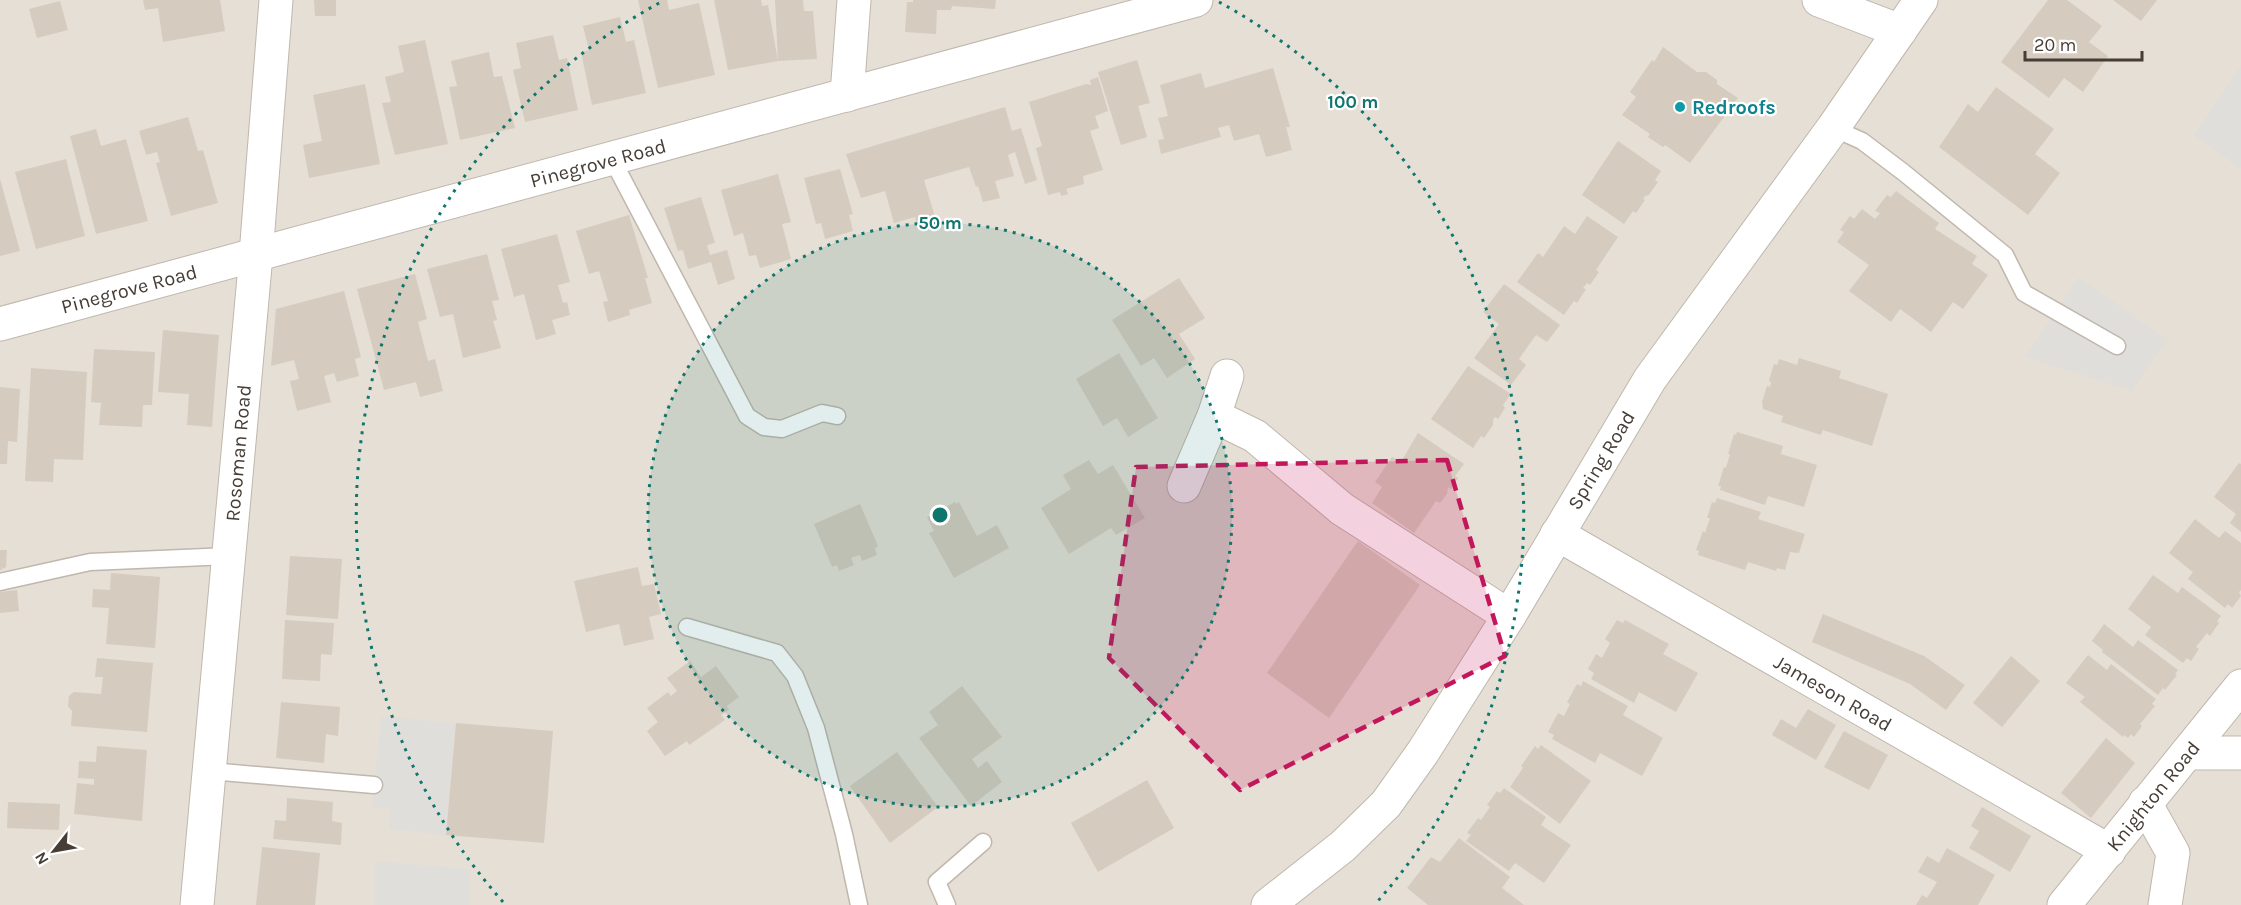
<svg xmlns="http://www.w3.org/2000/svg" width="2241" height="905" viewBox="0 0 2241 905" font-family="Karla,sans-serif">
<rect width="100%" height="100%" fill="#f2ede6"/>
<!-- residential -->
<rect fill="#e6dfd5" x="0" y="0" width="2241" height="905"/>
<!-- parking -->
<g fill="#e0dedb">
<path d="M2241,66V169L2194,135Z"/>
<path d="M2079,277L2167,340L2132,391L2025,357Z"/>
<path d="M381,716L456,723L446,835L389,829L391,809L372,807Z"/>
<path d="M375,861L470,869V905H375Z"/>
</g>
<!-- building -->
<g fill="#d6cbbf">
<path d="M143,0H220L225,31L163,42L158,8L145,10Z"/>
<path d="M314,0H336V16H315Z"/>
<path d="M638,0H667L669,10L699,3L715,75L658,88Z"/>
<path d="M714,0H761L762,6L768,5L778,61L728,70Z"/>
<path d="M775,0H803L804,11H813L817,59L778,61Z"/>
<path d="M913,0H996L995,9L952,6L951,10H937L936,34L905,32L907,2H913Z"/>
<path d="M2048,0H2067L2102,26L2089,42L2108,56L2083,92L2064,78L2049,98L2001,62Z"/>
<path d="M2113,0H2157L2141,21Z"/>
<path d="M60,1L68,30L37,38L29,9Z"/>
<path d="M620,17L626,42L634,40L646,93L592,105L581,52L589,50L583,26Z"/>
<path d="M553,35L559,60L567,58L578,110L525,122L513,70L521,68L516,43Z"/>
<path d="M425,40L448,144L395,155L382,103L391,102L385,77L404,72L398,46Z"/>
<path d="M1663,47L1697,72H1706L1717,80V84L1738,98L1690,163L1665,145L1663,147L1648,137L1650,134L1622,115L1636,97L1630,92L1652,60L1654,62Z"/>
<path d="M489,52L494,77L502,76L515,128L460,140L449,87L457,86L451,61Z"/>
<path d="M1137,60L1150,103L1138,106L1147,137L1121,145L1098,72Z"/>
<path d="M1273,68L1290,127H1286L1292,150L1266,157L1259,134L1234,141L1229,125L1218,128L1221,137L1161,154L1158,140L1164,139L1158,118L1168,116L1160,85L1201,73L1205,88Z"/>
<path d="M1098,77L1108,111L1095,116L1099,128L1090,131L1103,170L1083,176L1084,184L1066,189L1068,194L1061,196L1060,192L1048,195L1036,148L1042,146L1029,102L1086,84L1091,85L1090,80Z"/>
<path d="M365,84L380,164L309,178L303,145L322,141L313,95Z"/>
<path d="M1996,87L2054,129L2035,154L2060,173L2028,215L1939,147L1968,104L1978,112Z"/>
<path d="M1005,107L1012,131L1021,128L1037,180L1025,184L1015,152L1008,155L1014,176L995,181L1000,198L983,202L978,186L976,187L969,167L924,180L935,217L916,222L915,217L894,223L885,191L861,198L846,154Z"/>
<path d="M188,117L198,151L203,150L218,203L171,216L156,163L160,162L157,152L146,155L139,131Z"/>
<path d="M96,129L101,146L126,139L148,221L96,234L70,136Z"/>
<path d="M1618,141L1661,171L1655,180L1658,182L1648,196L1646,195L1643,199L1645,200L1636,213L1633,211L1624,224L1582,195Z"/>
<path d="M66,159L85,236L36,249L15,172Z"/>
<path d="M840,169L853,214L849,215L853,231L825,239L821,223L816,224L804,178Z"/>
<path d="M778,174L791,222L782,224L791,259L760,268L756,255L749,256L743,233L734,236L721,190Z"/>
<path d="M0,179L20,251L0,256Z"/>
<path d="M1896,191L1939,223L1935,229L1977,256L1972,264L1988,275L1963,309L1953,302L1931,332L1900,309L1891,322L1849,291L1869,265L1837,242L1844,232L1840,230L1850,216L1854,219L1862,209L1875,219L1880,213L1875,211L1887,195L1891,197Z"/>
<path d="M701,197L715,243L707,245L710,255L727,250L735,279L718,285L711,262L688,269L683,250L678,251L664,208Z"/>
<path d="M629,215L648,278H645L652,303L629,310L630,315L608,322L603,302L608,301L599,271L589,274L576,231Z"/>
<path d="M1587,216L1618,237L1596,270L1599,272L1590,285L1587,283L1583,288L1586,289L1577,303L1574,301L1564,315L1517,282L1538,253L1543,257L1564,226L1575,234Z"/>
<path d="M557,234L570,282L558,285L563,303L567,302L570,315L552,320L556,334L536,340L524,294L514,297L501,249Z"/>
<path d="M487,254L499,300L492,301L497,320L493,321L501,348L463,358L453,314L440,317L427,269Z"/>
<path d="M415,274L427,319L418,322L428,361L435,359L443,391L420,397L416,382L384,390L357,289Z"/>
<path d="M1179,278L1205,318L1179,334L1195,359L1167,378L1154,358L1141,366L1112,320Z"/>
<path d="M1504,284L1560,325L1547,342L1536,335L1519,359L1526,365L1511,385L1474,358L1499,324L1483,312Z"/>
<path d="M344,291L361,357L355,359L359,376L337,382L334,373L324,376L331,402L297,411L290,381L299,379L294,360L271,366L276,309Z"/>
<path d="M163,330L219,335L212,427L187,425L189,394L158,392Z"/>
<path d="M94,349L155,352L152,405H143L142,427L99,425L101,403L91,402Z"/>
<path d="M1119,353L1158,418L1128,437L1117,418L1103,426L1076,379Z"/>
<path d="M1799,358L1841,371L1839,378L1888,394L1872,446L1823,430L1821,435L1781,422L1783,416L1763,409L1762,402L1767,386L1770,387L1771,383L1769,380L1774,364L1777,365L1779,359L1797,365Z"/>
<path d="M1468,366L1511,394L1503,405L1505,408L1498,419L1495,417L1493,420V425L1484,438L1481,436L1473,448L1431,419Z"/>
<path d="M31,368L87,372L83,460L54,459L53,482L25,481Z"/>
<path d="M0,387L20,389L17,442L8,441L7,464H0Z"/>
<path d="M1737,432L1783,446L1781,454L1817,465L1804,507L1768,496L1765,505L1720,490L1721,486H1718L1724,467L1726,468L1730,454H1728L1734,434L1736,435Z"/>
<path d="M1418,433L1464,464L1455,476L1458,478L1451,489L1448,487L1447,494L1440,503L1436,501L1414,533L1372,503L1382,487L1375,482L1392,457L1401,462Z"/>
<path d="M1089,460L1098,474L1113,465L1145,518L1116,535L1111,528L1069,554L1041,508L1071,489L1063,475Z"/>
<path d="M2239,463L2241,464V532L2230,523L2236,514L2214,497Z"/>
<path d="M1717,498L1761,512L1758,519L1805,534L1799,553L1790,552L1785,570L1777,568L1776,571L1748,562L1745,570L1698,555L1699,551L1696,550L1703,531L1705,533L1710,518H1707L1712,502L1715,503Z"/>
<path d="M955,502L956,504L959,502L977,536L997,525L1009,548L954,578L929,533L934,531L927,517Z"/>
<path d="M860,504L878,546L875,548L877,555L862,561L860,555L851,558L854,565L839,571L837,565L832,567L814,524Z"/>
<path d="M2195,519L2219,538L2225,531L2241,543V590L2239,592L2241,596L2232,608L2228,604L2225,608L2188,579L2193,572L2169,553Z"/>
<path d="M1358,541L1420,585L1329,718L1267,673Z"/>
<path d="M0,550H7L6,567L0,570Z"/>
<path d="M290,556L342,559L338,619L286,615Z"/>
<path d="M638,567L642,586L654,584L661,614L649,617L654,639L624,646L619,624L586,632L574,581Z"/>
<path d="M111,573L160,577L155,648L106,644L109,608L92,607L93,589L110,590Z"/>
<path d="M2153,575L2178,593L2182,587L2221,616L2217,621L2219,623L2210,636L2207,633L2196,647L2199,649L2191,661L2187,658L2183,663L2145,635L2151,627L2128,609Z"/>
<path d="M17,590L19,611L0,613V592Z"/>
<path d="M1823,614L1924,656L1965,685L1946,710L1910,684L1812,642Z"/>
<path d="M285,620L334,623L332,655L321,654L320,681L282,679Z"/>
<path d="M1617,620L1623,623L1625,620L1669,644L1663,654L1698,673L1676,712L1639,692L1634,703L1591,679L1594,673L1588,669L1596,654L1602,658L1610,643L1605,639Z"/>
<path d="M2104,624L2133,647L2138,640L2178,670L2175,674L2177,675L2165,690L2163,688L2158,695L2102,652L2103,650L2092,641Z"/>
<path d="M2088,655L2107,670L2111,664L2156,699L2152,704L2155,706L2140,724L2142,726L2134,737L2131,734L2128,738L2124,735L2123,737L2080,702L2085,697L2066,683Z"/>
<path d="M2011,656L2040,681L2002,727L1973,703Z"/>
<path d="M97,658L153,663L147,732L71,726L72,711L68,706L69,696L74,692L101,694L103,677H95Z"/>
<path d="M690,661L701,677L716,666L739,697L727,706L729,710L721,715L725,720L689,745L687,741L665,756L647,731L658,722L647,708L668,692L671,696L677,691L667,678Z"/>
<path d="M1583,681L1628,706L1623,715L1663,738L1642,776L1600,753L1595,763L1552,739L1554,735L1548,732L1558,713L1564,716L1570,704L1567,702L1577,684L1581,686Z"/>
<path d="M962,686L1002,737L972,759L978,768L987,761L1002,782L971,806L919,738L938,725L929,712Z"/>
<path d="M281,702L340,707L338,736L326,734L324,763L276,758Z"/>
<path d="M1808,709L1836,725L1816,760L1772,735L1781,719L1796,728Z"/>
<path d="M456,723L553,731L544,843L446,835Z"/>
<path d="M1844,731L1888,755L1869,790L1824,767Z"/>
<path d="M2106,738L2135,763L2091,818L2061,793Z"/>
<path d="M1541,745L1591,781L1560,824L1510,787L1523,768L1521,766L1535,746L1538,749Z"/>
<path d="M97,746L147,750L142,821L74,814L77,783L94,785V779L78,778L79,761L96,762Z"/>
<path d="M897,752L938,807L890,843L850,786Z"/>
<path d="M1147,780L1174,828L1098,872L1071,823Z"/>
<path d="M1504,788L1546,817L1541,825L1571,845L1544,883L1515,863L1509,871L1466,841L1471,835L1467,833L1478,818L1481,820L1490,807L1487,805L1497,791L1500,793Z"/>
<path d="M287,798L333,802L332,821L342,823L341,845L273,839L275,820L286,821Z"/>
<path d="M8,802L60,804L59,830L7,828Z"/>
<path d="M1982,807L2031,836L2010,872L1969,848L1979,831L1971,826Z"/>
<path d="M1459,838L1510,877L1502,888L1524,905H1428L1407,888L1431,857L1440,862Z"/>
<path d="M262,847L320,853L315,905H256Z"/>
<path d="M1947,848L1995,875L1978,905H1916L1922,895L1927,898L1937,882L1918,872L1927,856L1939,863Z"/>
</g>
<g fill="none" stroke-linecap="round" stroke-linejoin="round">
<!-- service casing -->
<g stroke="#c0b7ad" stroke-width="19">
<g id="service">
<path d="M1833,128L1862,141L1903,172L2005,255L2024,293L2117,346"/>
<path d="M612,159L747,416L764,427L782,429L822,413L837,416"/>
<path d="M0,582L90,562L229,556"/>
<path d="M687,627L777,653L795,676L816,728L844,834L859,905"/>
<path d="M210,771L374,785"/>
<path d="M947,905L937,882L983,842"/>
</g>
</g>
<!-- minor casing -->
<g stroke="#c0b7ad" stroke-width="35">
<g id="minor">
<path d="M1819,0L1900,31"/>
<path d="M847,95L854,0"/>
<path d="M0,324L1196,0"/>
<path d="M1214,416L1227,376"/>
<path d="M1184,486L1214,416L1255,436L1342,509L1509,616"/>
<path d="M1557,534L2109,851"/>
<path d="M2187,753H2241"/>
<path d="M2145,803L2173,853L2165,905"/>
<path d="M197,905L256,255L276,0"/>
<path d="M2064,905L2241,686"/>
</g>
</g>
<!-- tertiary casing -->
<g stroke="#c0b7ad" stroke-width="35">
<path id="tertiary" d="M1268,905L1343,846L1386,804L1423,752L1509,616L1650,379L1833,128L1921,0"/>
</g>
<!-- service -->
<use href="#service" stroke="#fff" stroke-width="16"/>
<!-- minor -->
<use href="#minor" stroke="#fff" stroke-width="33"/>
<!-- tertiary -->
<use href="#tertiary" stroke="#fff" stroke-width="33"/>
</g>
<!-- marked area -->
<path fill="#c2185b" fill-opacity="0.2" stroke="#c2185b" stroke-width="4.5" stroke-dasharray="12 8" stroke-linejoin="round" d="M1447,460L1505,656L1240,790L1109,658L1136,467Z"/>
<!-- distance rings -->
<circle cx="940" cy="515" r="292" fill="#0f766e" fill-opacity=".12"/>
<g fill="none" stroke="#0f766e" stroke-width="3" stroke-dasharray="3 6">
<circle cx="940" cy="515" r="292"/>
<path d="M503 902A584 584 0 0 1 661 2M1219 2A584 584 0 0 1 1377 902"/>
</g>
<!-- markers -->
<circle fill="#0f9aa8" stroke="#fff" stroke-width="2" cx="1680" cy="107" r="6"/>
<g text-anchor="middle" stroke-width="4.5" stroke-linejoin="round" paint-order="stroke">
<!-- culture labels -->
<g font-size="20" font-weight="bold" fill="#0d838f" stroke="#fff" text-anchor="start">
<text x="1692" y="114">Redroofs</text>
</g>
<!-- street labels -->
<g font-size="20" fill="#453d36" stroke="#fff">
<text transform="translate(598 163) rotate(-15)" y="7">Pinegrove Road</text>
<text transform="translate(129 289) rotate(-15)" y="7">Pinegrove Road</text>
<text transform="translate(238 453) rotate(-85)" y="7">Rosoman Road</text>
<text transform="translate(1601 460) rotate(-59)" y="7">Spring Road</text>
<text transform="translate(1833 693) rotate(30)" y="7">Jameson Road</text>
<text transform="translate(2153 796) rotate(-51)" y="7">Knighton Road</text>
</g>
</g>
<circle cx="940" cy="515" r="9" fill="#0f766e" stroke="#fff" stroke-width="3"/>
<g font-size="18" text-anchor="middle" font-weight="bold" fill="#0f766e" stroke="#fff" stroke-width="4.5" stroke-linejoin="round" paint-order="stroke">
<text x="1353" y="108">100 m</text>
<text x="940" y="229">50 m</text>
</g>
<!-- north arrow -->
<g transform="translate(54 851) rotate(239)" stroke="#ffffff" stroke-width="4.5" paint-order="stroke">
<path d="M0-4.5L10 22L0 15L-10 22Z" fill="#453d36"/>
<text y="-9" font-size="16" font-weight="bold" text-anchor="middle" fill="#453d36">N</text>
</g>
<!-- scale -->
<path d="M2025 51v9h117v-9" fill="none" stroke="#453d36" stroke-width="3"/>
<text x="2034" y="51" font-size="18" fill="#453d36" stroke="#ffffff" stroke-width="4.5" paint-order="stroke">20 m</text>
</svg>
